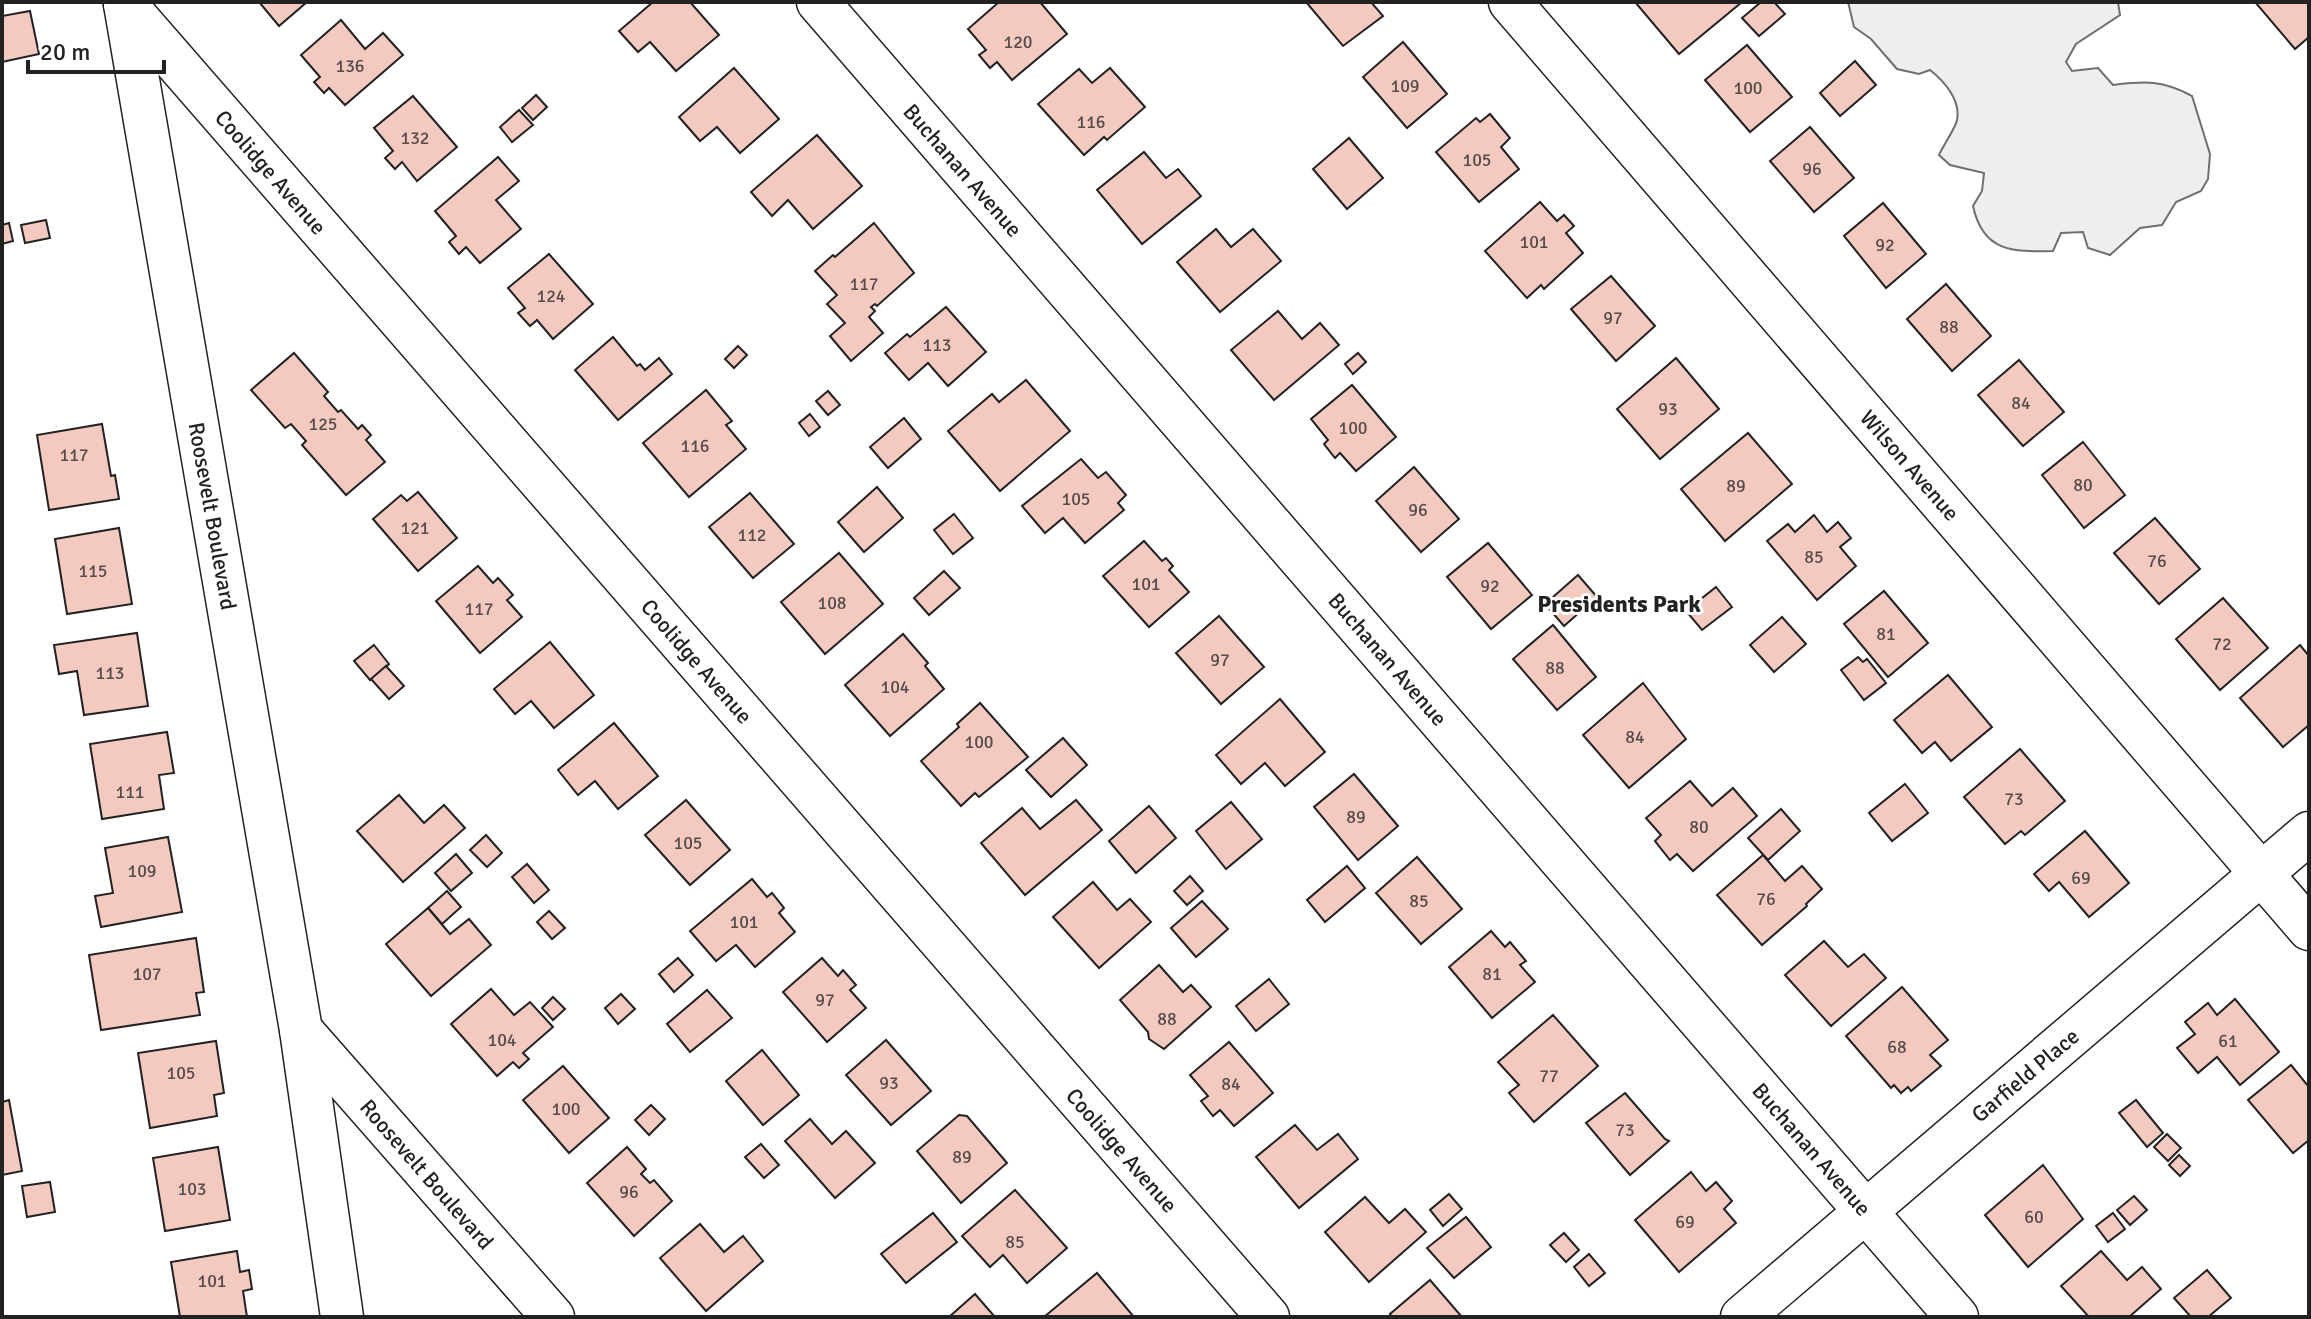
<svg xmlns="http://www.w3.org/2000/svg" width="2311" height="1319" viewBox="0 0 2311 1319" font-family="Signika,sans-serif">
<rect width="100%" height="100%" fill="#fff"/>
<!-- green -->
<path fill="#eee" stroke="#6f6f6f" stroke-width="2" d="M1848,2H2118L2120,15L2076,44L2066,62L2072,71L2098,68L2113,85C2145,81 2163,80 2192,96L2210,154L2208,179L2201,191L2176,202L2162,225L2140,228L2110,255L2088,248L2083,232L2061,233L2053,251C2012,252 1983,252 1973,206L1982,191L1984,173L1950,165L1939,155C1943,146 1956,127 1957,120C1961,100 1944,81 1930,70L1919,74L1897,69L1871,39L1854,27Z"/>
<!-- building -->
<g fill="#f3c9c0" stroke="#222" stroke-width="2">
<path d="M259,2H307L279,26Z"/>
<path d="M653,2H690L719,35L676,71L650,42L638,52L619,31Z"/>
<path d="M999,2H1040L1067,34L1012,80L997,62L990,68L979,55L986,50L968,29Z"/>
<path d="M1306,2H1371L1383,16L1343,46Z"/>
<path d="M1635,2H1742L1679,54Z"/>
<path d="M1761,2H1774L1785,14L1759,36L1742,18Z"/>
<path d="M2255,2H2309V37L2295,49Z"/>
<path d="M30,11L39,54L2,62V16Z"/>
<path d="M341,20L365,49L383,33L403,55L345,105L329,88L324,93L314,82L320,77L301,55Z"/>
<path d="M1403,42L1447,94L1407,128L1363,77Z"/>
<path d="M1747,45L1792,97L1750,132L1705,80Z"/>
<path d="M1855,61L1876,85L1840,116L1820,93Z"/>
<path d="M734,68L779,119L740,153L717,127L700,141L679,117Z"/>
<path d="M1110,68L1145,107L1107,140L1104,137L1084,155L1038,104L1079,69L1092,83Z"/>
<path d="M536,95L547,107L533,120L522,108Z"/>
<path d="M413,96L457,147L417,181L402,162L395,169L385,158L393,151L374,128Z"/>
<path d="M519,110L533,125L512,142L500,127Z"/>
<path d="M1490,114L1510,138L1501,147L1519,169L1479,202L1436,152L1476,118L1480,122Z"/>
<path d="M1810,127L1854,178L1814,212L1770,161Z"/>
<path d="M817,135L862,186L813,229L788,200L772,216L751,192Z"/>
<path d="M1349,138L1383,178L1347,209L1313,169Z"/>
<path d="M1144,152L1166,178L1178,169L1201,196L1142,244L1097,190Z"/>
<path d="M498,157L519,181L496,200L521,229L480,263L466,247L459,254L449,242L456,236L435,211Z"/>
<path d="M1540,202L1557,221L1564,215L1574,226L1566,233L1583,253L1544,289L1541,285L1527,298L1485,251Z"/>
<path d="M1883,203L1926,254L1886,288L1844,236Z"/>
<path d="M46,220L50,238L25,243L21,225Z"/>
<path d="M9,223L13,241L2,244V225Z"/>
<path d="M874,223L914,273L877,306L875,304L871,307L875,311L869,317L883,333L851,361L830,336L845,323L827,304L837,295L815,271L833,255L835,257Z"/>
<path d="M1216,229L1231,247L1253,229L1281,261L1220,312L1177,262Z"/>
<path d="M549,254L593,304L553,339L537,320L530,326L518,313L525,308L508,288Z"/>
<path d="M1611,276L1655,326L1616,361L1571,309Z"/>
<path d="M1946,284L1991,336L1952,371L1907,319Z"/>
<path d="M946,307L986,352L948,386L928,363L909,380L885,353L907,334L910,337Z"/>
<path d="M1278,311L1302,339L1320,323L1339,345L1274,400L1231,350Z"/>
<path d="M613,337L637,366L640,364L645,370L659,358L672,374L618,420L575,370Z"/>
<path d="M738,346L747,355L734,368L725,359Z"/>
<path d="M294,353L328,392L324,396L338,412L341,410L358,429L362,425L371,435L366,440L385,462L346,495L302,445L306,441L291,424L285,428L251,390Z"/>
<path d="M1358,353L1366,362L1353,374L1345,364Z"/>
<path d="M1676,358L1719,409L1660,459L1617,409Z"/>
<path d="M2019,360L2064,412L2023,446L1978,395Z"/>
<path d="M1026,380L1070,431L1000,491L948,431L992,394L999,402Z"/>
<path d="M1352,385L1396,437L1356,471L1340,453L1335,458L1324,444L1328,440L1311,419Z"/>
<path d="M706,390L732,421L726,425L746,449L689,497L643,443Z"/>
<path d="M828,391L840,405L828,415L816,401Z"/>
<path d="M810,414L820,427L809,436L799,423Z"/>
<path d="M904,418L921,439L888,468L870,447Z"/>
<path d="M102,424L111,476L115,475L119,499L49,510L37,435Z"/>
<path d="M1748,433L1792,484L1725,541L1681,489Z"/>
<path d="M2083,442L2125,495L2084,528L2042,475Z"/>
<path d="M1081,459L1098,478L1106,472L1126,495L1118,503L1124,510L1085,543L1063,518L1045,533L1022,506Z"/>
<path d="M1414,467L1459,519L1421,552L1376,501Z"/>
<path d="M877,487L903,518L864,552L838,522Z"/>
<path d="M418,492L457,538L418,571L373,519L401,495L407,501Z"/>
<path d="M750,493L794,544L753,578L709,527Z"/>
<path d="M954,514L973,538L953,554L934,530Z"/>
<path d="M1814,515L1827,532L1838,522L1851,538L1840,547L1856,566L1817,600L1767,541L1788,524L1795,532Z"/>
<path d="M2155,518L2200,569L2159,604L2114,553Z"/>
<path d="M119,528L132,604L67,614L55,539Z"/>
<path d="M1144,541L1162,561L1166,558L1173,566L1169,570L1189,592L1149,627L1103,576Z"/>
<path d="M1488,543L1532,595L1491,629L1447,577Z"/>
<path d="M839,553L883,604L825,654L781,602Z"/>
<path d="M478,566L493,583L498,578L513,595L507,600L522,617L480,653L436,601Z"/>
<path d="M944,571L960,588L929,615L914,598Z"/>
<path d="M1578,575L1597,597L1564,626L1545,604Z"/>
<path d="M1716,587L1732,607L1702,630L1686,611Z"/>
<path d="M1884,591L1928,643L1888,677L1844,624Z"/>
<path d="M2223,598L2268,648L2220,690L2176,639Z"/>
<path d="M1219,616L1264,667L1221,704L1176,653Z"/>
<path d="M1782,617L1806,644L1774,672L1750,645Z"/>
<path d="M1553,625L1596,677L1557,710L1513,659Z"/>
<path d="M137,633L148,706L84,715L77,671L59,674L54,645Z"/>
<path d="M903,634L928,663L925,666L944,689L890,736L845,685Z"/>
<path d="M550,642L594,695L554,728L531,701L515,714L494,689Z"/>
<path d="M374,645L389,664L370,680L354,661Z"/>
<path d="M2300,645L2309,656V725L2283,747L2240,698Z"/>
<path d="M1858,657L1863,662L1867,659L1886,683L1864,700L1841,670Z"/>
<path d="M386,666L404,686L389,699L371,679Z"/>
<path d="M1948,675L1992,727L1951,761L1935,742L1922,753L1894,720Z"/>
<path d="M1643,683L1686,739L1629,788L1583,735Z"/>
<path d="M1280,699L1325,752L1285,786L1265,763L1241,784L1216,755Z"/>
<path d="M980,703L1028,757L979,797L975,793L961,806L921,761L959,727L957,724Z"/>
<path d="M614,723L658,776L618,809L595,781L578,795L558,770Z"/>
<path d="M167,732L174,773L159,775L164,809L102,819L90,744Z"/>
<path d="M1063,738L1087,765L1051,797L1026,770Z"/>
<path d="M2020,749L2065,801L2025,835L2021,831L2005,844L1964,797Z"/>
<path d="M1354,774L1398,826L1358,860L1314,807Z"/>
<path d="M1690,781L1712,806L1733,788L1757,816L1693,871L1677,854L1670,860L1655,841L1661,835L1646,818Z"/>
<path d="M1905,784L1928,813L1892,841L1869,813Z"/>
<path d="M399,795L424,823L444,805L465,828L403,882L357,831Z"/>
<path d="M686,800L730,850L690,885L645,835Z"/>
<path d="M1076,800L1102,830L1025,895L981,843L1022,808L1040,829Z"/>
<path d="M1231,802L1262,839L1226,869L1196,831Z"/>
<path d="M1149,806L1176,838L1136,873L1109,841Z"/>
<path d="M1781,809L1800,831L1768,860L1748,838Z"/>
<path d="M2085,831L2129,883L2089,917L2059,882L2049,891L2034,874Z"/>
<path d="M486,835L502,853L487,867L470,850Z"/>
<path d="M168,837L182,912L101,927L95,896L113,893L105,848Z"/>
<path d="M456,854L472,873L451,891L435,873Z"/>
<path d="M1763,855L1785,881L1802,866L1822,889L1806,904L1807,906L1762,945L1717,895Z"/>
<path d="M1417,857L1462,909L1421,944L1376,893Z"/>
<path d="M527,864L549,890L534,903L512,877Z"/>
<path d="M1347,866L1365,888L1325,922L1307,900Z"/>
<path d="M1190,876L1203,891L1187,905L1174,891Z"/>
<path d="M752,879L767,897L772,893L784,908L779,913L795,932L755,967L736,945L716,961L690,931Z"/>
<path d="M1093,882L1117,910L1130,899L1151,922L1099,968L1053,917Z"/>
<path d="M447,891L461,907L442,924L428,908Z"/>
<path d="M1202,901L1228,929L1196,957L1171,928Z"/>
<path d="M428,908L450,934L469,919L491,945L431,996L386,944Z"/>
<path d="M549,911L565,928L552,939L537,922Z"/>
<path d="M1491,931L1505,947L1510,942L1526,961L1520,965L1535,982L1492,1018L1449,967Z"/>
<path d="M196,938L204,992L196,993L200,1015L101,1030L89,955Z"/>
<path d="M1824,941L1848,967L1864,954L1886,978L1831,1026L1785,975Z"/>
<path d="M678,958L693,975L674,992L659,974Z"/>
<path d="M822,958L838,976L843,970L856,985L850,990L866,1008L827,1042L783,992Z"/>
<path d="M1159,965L1183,992L1191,985L1211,1007L1164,1049L1149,1039L1148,1032L1120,1000Z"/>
<path d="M1269,979L1289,1004L1256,1031L1236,1006Z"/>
<path d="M1902,987L1948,1040L1930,1055L1941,1066L1911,1091L1908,1087L1901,1093L1894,1085L1891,1088L1846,1036Z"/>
<path d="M491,989L514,1015L530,1002L553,1027L523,1053L529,1059L519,1068L513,1062L497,1076L451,1024Z"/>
<path d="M707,990L732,1018L690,1052L667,1024Z"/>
<path d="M621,994L635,1009L618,1024L605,1008Z"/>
<path d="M553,997L565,1009L553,1020L542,1008Z"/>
<path d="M2235,999L2279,1052L2240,1085L2217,1057L2198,1073L2177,1048L2195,1034L2185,1022L2208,1003L2217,1015Z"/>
<path d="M1553,1015L1598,1066L1534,1122L1509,1093L1519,1085L1498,1062Z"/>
<path d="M886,1040L931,1091L891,1125L846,1075Z"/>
<path d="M216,1041L224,1093L214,1095L217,1116L150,1128L138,1053Z"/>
<path d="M1229,1042L1273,1093L1234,1126L1220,1110L1213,1116L1201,1101L1208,1096L1190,1075Z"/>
<path d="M762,1050L799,1095L763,1125L726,1081Z"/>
<path d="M2291,1065L2309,1087V1140L2293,1153L2248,1100Z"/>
<path d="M563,1066L609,1118L569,1153L523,1100Z"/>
<path d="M1625,1093L1665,1139L1669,1141L1630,1175L1586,1123Z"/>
<path d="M9,1100L22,1171L2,1175V1102Z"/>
<path d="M2136,1100L2163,1133L2147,1147L2119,1113Z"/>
<path d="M651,1105L665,1119L649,1135L635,1120Z"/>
<path d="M959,1115L967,1116L1007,1163L961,1203L917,1151Z"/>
<path d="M810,1119L832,1144L846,1131L875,1163L835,1198L785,1141Z"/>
<path d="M1295,1125L1317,1150L1338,1134L1358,1159L1299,1208L1256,1157Z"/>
<path d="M2167,1134L2181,1148L2168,1161L2154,1147Z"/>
<path d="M761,1144L779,1165L764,1178L745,1157Z"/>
<path d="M218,1147L230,1220L165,1231L153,1158Z"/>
<path d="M627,1147L646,1169L641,1174L650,1183L654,1180L672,1201L634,1236L587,1183Z"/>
<path d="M2179,1155L2190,1166L2180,1176L2169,1165Z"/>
<path d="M2043,1165L2083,1219L2028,1267L1985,1215Z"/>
<path d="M1691,1172L1706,1191L1716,1182L1732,1201L1724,1209L1736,1223L1679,1272L1635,1220Z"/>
<path d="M50,1182L55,1212L27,1217L22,1186Z"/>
<path d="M1015,1190L1067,1248L1027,1283L1003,1255L990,1267L962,1236Z"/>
<path d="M1449,1194L1462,1209L1443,1226L1430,1210Z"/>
<path d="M2134,1196L2147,1210L2130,1225L2117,1210Z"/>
<path d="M1365,1197L1389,1223L1405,1209L1426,1232L1369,1282L1325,1232Z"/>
<path d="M933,1213L957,1242L906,1283L881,1254Z"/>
<path d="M2113,1213L2125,1229L2108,1242L2096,1226Z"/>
<path d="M1466,1217L1491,1247L1454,1278L1427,1248Z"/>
<path d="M700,1224L724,1252L743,1236L763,1261L706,1311L660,1258Z"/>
<path d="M1564,1233L1579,1250L1566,1262L1550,1245Z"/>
<path d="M237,1251L240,1272L249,1270L252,1289L243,1291L247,1317H180L171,1262Z"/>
<path d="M2101,1251L2127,1280L2142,1267L2161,1289L2129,1317H2089L2061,1286Z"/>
<path d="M1589,1254L1605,1273L1589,1286L1574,1267Z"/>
<path d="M2207,1270L2231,1298L2208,1317H2191L2174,1298Z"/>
<path d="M1097,1273L1134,1317H1044Z"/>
<path d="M1430,1280L1462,1317H1392L1390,1314Z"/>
<path d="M975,1294L995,1317H949Z"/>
</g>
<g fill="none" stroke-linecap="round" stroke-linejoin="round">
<!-- minor casing -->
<g stroke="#222" stroke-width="45">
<g id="minor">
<path d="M818,2L1957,1317"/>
<path d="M1510,2L2309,929"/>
<path d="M125,4L1268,1317"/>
<path d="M125,4L301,1030L342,1317"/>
<path d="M301,1030L553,1317"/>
<path d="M1742,1317L2309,833"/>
</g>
</g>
<!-- minor -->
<use href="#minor" stroke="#fff" stroke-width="42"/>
</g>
<g text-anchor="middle" stroke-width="6" stroke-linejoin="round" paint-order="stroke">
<!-- number labels -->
<g font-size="18" fill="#564c4a">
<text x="1018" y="48">120</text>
<text x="350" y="72">136</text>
<text x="1405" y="92">109</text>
<text x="1748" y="94">100</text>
<text x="1091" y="128">116</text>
<text x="415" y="144">132</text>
<text x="1477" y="166">105</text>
<text x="1812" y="175">96</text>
<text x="1534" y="248">101</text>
<text x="1885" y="251">92</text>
<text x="864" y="290">117</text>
<text x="551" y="302">124</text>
<text x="1613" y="324">97</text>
<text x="1949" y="333">88</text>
<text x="937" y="351">113</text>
<text x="2021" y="409">84</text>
<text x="1668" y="415">93</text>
<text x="323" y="430">125</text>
<text x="1353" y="434">100</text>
<text x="695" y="452">116</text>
<text x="74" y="461">117</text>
<text x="2083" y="491">80</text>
<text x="1736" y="492">89</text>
<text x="1076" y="505">105</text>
<text x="1418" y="516">96</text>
<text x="415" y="534">121</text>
<text x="752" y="541">112</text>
<text x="1814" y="563">85</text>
<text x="2157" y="567">76</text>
<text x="93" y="577">115</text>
<text x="1146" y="590">101</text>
<text x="1490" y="592">92</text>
<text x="832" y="609">108</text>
<text x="479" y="615">117</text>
<text x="1886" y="640">81</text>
<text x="2222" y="650">72</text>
<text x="1220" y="666">97</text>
<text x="1555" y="674">88</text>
<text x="110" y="679">113</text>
<text x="895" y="693">104</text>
<text x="1635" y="743">84</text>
<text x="979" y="748">100</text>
<text x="130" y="798">111</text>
<text x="2014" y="805">73</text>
<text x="1356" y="823">89</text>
<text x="1699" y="833">80</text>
<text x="688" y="849">105</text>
<text x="142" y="877">109</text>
<text x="2081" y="884">69</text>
<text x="1766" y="905">76</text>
<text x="1419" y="907">85</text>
<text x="744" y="928">101</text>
<text x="147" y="980">107</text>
<text x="1492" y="980">81</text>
<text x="825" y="1006">97</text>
<text x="1167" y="1025">88</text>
<text x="502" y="1046">104</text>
<text x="2228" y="1047">61</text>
<text x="1897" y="1053">68</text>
<text x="181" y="1079">105</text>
<text x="1549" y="1082">77</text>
<text x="889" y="1089">93</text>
<text x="1231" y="1090">84</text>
<text x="566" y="1115">100</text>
<text x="1625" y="1136">73</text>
<text x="962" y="1163">89</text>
<text x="192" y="1195">103</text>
<text x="629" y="1198">96</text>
<text x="2034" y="1223">60</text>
<text x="1685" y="1228">69</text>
<text x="1015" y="1248">85</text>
<text x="212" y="1287">101</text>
</g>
<!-- street labels -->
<g font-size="22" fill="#222" stroke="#fff">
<text transform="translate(963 170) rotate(49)" y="8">Buchanan Avenue</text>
<text transform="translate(271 172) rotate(49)" y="8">Coolidge Avenue</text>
<text transform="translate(1910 465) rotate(49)" y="8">Wilson Avenue</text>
<text transform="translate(213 516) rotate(80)" y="8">Roosevelt Boulevard</text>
<text transform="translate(1388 659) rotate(49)" y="8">Buchanan Avenue</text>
<text transform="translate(697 661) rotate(49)" y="8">Coolidge Avenue</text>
<text transform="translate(2025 1075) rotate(-40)" y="8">Garfield Place</text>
<text transform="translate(1812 1149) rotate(49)" y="8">Buchanan Avenue</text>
<text transform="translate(1122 1150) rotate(49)" y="8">Coolidge Avenue</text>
<text transform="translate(427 1174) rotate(49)" y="8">Roosevelt Boulevard</text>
</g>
<!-- neighbourhood labels -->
<g font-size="24" font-weight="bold" fill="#222" stroke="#fff">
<text x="1619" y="612">Presidents Park</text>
</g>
</g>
<!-- border -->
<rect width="2311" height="1319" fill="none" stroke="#222222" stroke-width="8"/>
<!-- scale -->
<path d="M28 60v12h136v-12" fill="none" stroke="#222222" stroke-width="4"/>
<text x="40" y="60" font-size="24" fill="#222222" stroke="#ffffff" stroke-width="6" paint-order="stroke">20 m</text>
</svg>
